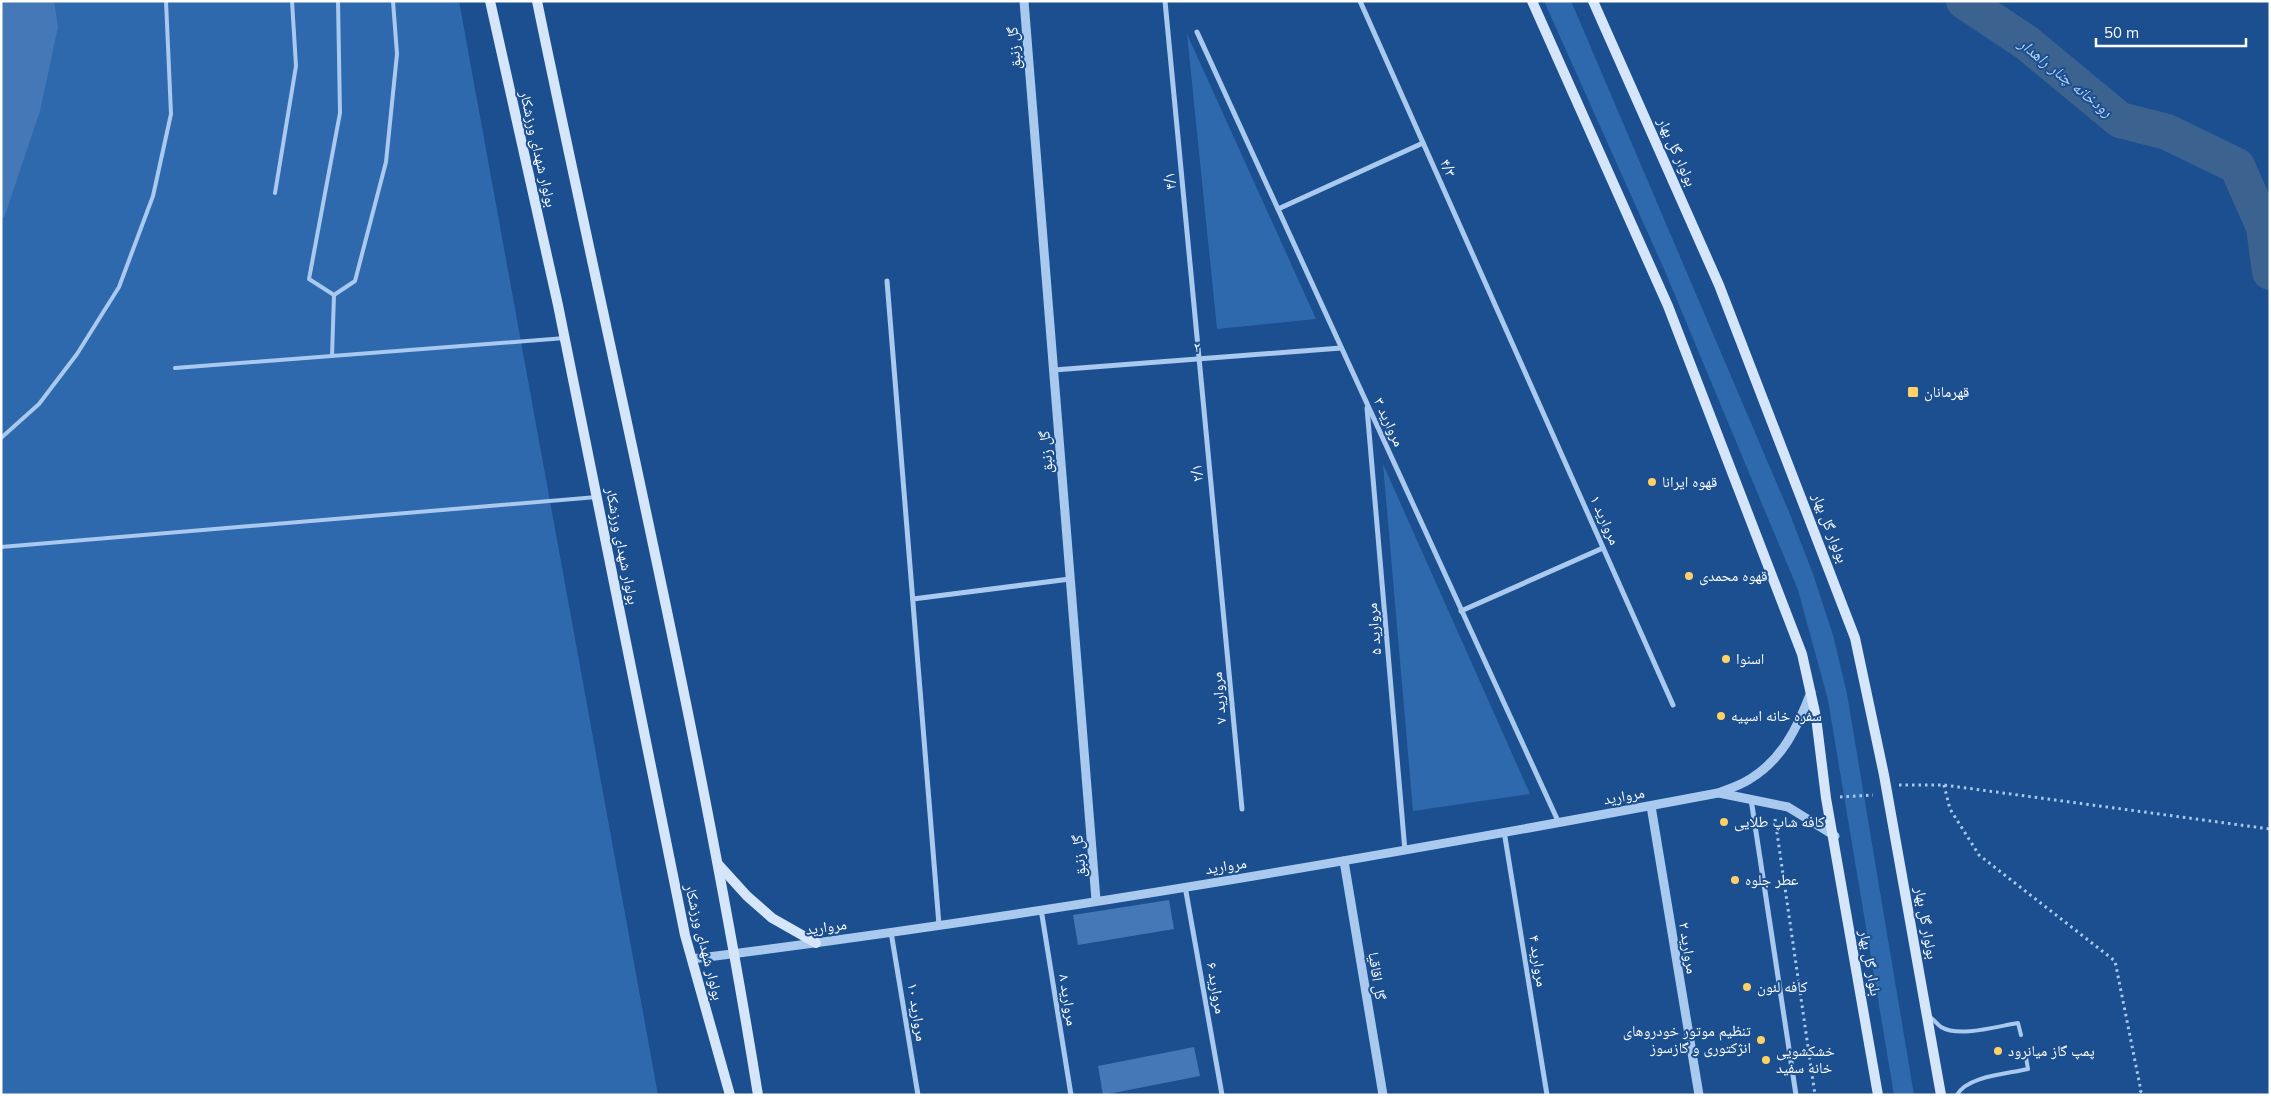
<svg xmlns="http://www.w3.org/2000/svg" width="2271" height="1096" viewBox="0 0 2271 1096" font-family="Mulish,'Noto Naskh Arabic',sans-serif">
<rect width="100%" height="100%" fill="#1b4f8f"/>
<!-- green -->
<g fill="#2e69ad">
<path d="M1,1H459L658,1095H1Z"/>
<path d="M1544,1H1571L1789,512L1813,574L1833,635L1847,694L1914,1095H1894L1828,700L1798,590L1664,269Z"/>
<path d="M1187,34L1316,319L1217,329Z"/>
<path d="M1383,464L1530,794L1413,811Z"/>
</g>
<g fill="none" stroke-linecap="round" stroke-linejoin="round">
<!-- river -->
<path stroke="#3c6290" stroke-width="36" d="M1964,1L2027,43L2120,120L2167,132L2237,166L2264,227L2270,272"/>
</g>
<!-- building -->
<g fill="#4478b7">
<path d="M1,1H54L58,27L40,111L4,218H1Z"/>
<path d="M1169,900L1174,929L1078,945L1073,915Z"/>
<path d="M1194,1047L1200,1076L1103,1095L1098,1066Z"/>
</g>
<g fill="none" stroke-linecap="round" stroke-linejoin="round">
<!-- path -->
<g stroke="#a9c9ee" stroke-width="3" stroke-dasharray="2.5 4" stroke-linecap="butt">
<path d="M1899,785H1944L2270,829"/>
<path d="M1944,785L1950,809L1979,855L2115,961L2141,1091L2138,1095"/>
<path d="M1840,797L1873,795"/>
<path d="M1775,819L1815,1095"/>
</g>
<!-- service -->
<g stroke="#a9c9ee" stroke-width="4">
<path d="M275,193L296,66L292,1"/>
<path d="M334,295L309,279L340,113L338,1"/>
<path d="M332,356L334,295L355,281L386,162L397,54L393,1"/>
<path d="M175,368L565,338"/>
<path d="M1,438L39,404L77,354L119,287L153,196L171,114L166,1"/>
<path d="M1,547L597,497"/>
<path d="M1929,1016C1933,1019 1937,1024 1941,1027C1959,1038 1998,1026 2018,1023L2021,1035"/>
<path d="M1957,1095C1967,1076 2007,1074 2028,1069L2026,1057"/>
</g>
<!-- minor -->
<g stroke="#a9c9ee" stroke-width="5">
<path d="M1165,1L1242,809"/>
<path d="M1360,1L1673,705"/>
<path d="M1197,32L1558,821"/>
<path d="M1278,209L1423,143"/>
<path d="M887,281L939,925"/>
<path d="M1054,370L1341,348"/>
<path d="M1367,408L1405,851"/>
<path d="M913,599L1070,579"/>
<path d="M1461,611L1603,548"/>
<path d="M1751,799L1796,1095"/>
<path d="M1504,831L1547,1095"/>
<path d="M1185,886L1222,1095"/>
<path d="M1041,909L1071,1095"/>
<path d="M891,932L918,1095"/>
</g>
<!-- tertiary -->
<g stroke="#a9c9ee" stroke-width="9">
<path d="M1024,1L1096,900"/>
<path d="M1719,793L1788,807L1835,836"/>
<path d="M1651,806L1699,1095"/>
<path d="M1344,861L1383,1095"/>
<path d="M692,959C1036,916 1378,857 1718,793C1729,789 1741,785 1750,779C1783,759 1798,726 1811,692"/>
</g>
<!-- secondary -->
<g stroke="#d6e6fa" stroke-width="10">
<path d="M490,1L558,305L685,935L730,1095"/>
<path d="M537,1C612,365 699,727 758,1095"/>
<path d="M1532,1L1668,306L1802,654L1816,717L1826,798L1878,1095"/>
<path d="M1593,1L1719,285L1855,638L1884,775L1941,1095"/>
<path d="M718,864L747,896L772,918L816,943"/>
</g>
</g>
<!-- markers -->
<g fill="#ffd166" stroke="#1b4f8f" stroke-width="2">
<rect x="1907" y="386" width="12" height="12" rx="2.5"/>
<circle cx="1652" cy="482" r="5"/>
<circle cx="1689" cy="576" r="5"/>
<circle cx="1726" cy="659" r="5"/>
<circle cx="1721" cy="716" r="5"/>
<circle cx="1724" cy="822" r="5"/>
<circle cx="1735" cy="880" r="5"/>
<circle cx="1747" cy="987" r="5"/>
<circle cx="1761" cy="1040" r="5"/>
<circle cx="1998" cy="1051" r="5"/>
<circle cx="1766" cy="1060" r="5"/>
</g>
<g text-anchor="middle" stroke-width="4" stroke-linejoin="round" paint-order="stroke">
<!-- street labels -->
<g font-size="15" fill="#fff" stroke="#1b4f8f">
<text transform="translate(1014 48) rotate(-95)" y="5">گل زنبق</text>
<text transform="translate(538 149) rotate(77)" y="5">بولوار شهدای ورزشکار</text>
<text transform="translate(1677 152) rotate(66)" y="5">بولوار گل بهار</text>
<text transform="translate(1448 168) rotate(66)" y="5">۴/۳</text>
<text transform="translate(1170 181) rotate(-95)" y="5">۴/۱</text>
<text transform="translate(1197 347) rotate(-4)" y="5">۲</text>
<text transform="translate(1389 422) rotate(65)" y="5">مروارید ۳</text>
<text transform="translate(1046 452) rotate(-95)" y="5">گل زنبق</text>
<text transform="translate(1197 473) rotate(-95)" y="5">۲/۱</text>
<text transform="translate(1605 520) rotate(66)" y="5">مروارید ۱</text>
<text transform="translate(1830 528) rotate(69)" y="5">بولوار گل بهار</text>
<text transform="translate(622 546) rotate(79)" y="5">بولوار شهدای ورزشکار</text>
<text transform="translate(1374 629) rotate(-95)" y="5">مروارید ۵</text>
<text transform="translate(1219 698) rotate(-95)" y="5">مروارید ۷</text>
<text transform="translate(1624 796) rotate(-10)" y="5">مروارید</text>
<text transform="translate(1079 856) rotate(-95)" y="5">گل زنبق</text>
<text transform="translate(1226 866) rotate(-9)" y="5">مروارید</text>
<text transform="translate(1926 923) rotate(80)" y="5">بولوار گل بهار</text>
<text transform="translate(826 927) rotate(-8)" y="5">مروارید</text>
<text transform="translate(704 942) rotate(76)" y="5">بولوار شهدای ورزشکار</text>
<text transform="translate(1688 948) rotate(81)" y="5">مروارید ۲</text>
<text transform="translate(1538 961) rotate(81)" y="5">مروارید ۴</text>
<text transform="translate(1870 963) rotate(80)" y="5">بلوار گل بهار</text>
<text transform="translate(1377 976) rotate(81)" y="5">گل اقاقیا</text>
<text transform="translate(1216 988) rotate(80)" y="5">مروارید ۶</text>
<text transform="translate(1068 1000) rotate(81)" y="5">مروارید ۸</text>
<text transform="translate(917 1012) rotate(81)" y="5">مروارید ۱۰</text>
</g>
<!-- poi labels -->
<g font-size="15" fill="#fff" stroke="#1b4f8f" text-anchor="start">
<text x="1924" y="397">قهرمانان</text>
<text x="1662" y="487">قهوه ایرانا</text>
<text x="1699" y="581">قهوه محمدی</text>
<text x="1736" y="664">اسنوا</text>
<text x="1731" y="721">سفره خانه اسپیه</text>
<text x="1734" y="827">کافه شاپ طلایی</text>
<text x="1745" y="885">عطر جلوه</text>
<text x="1757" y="992">کافه لئون</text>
<text x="1751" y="1036" text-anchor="end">تنظیم موتور خودروهای<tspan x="1751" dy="17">انژکتوری و گازسوز</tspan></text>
<text x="1776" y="1056">خشکشویی<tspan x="1776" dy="17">خانه سفید</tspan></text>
<text x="2008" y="1056">پمپ گاز میانرود</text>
</g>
<!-- water labels -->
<g font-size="16" font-style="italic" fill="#b5d3f5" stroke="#1b4f8f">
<text transform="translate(2066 77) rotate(39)" y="6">رودخانه چنار راهدار</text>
</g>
</g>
<!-- border -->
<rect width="2271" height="1096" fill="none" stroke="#ffffff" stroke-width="5"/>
<!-- scale -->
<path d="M2096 38v8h150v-8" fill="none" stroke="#ffffff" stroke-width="2.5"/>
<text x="2104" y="38" font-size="15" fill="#ffffff" stroke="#1b4f8f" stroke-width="4" paint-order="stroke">50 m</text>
</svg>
